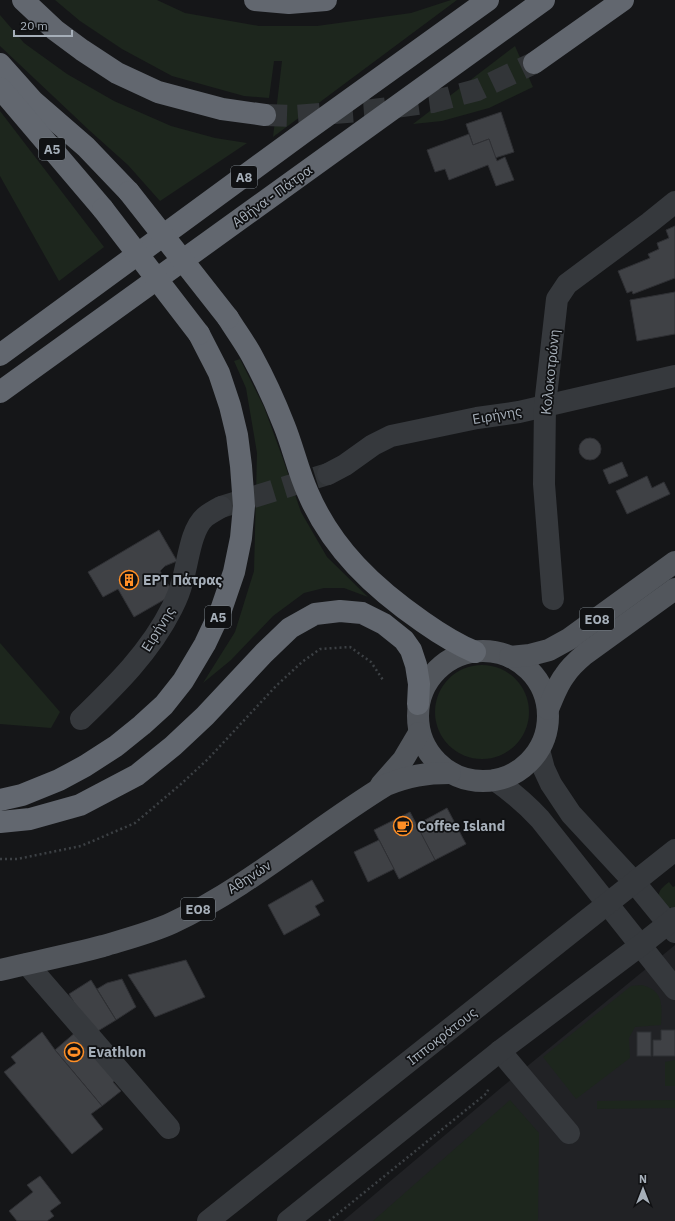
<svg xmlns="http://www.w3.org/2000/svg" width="675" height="1221" viewBox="0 0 675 1221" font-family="'IBM Plex Sans',sans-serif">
<rect width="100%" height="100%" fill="#151618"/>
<!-- built -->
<path fill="#212225" d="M675,945V1221H343L502,1087Z"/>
<!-- green -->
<g fill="#1d261d">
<path d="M55,0H157L185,13L259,26H317L411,13L451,0H457L273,137L282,61H274L269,98L244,96L172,76L122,49L80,21Z"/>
<path d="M0,15L24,43L67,74L114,101L171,126L215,138L247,143L160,201L128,165L89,130L0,46Z"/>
<path d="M515,46L533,87L489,108L442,121L413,124Z"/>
<path d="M0,111L104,247L59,281L0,176Z"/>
<path d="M240,359L264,407L283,459L301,512L327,557L368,597L344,588H324L304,593L273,616L231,660L203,683L235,632L254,571L257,453L246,388L234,361Z"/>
<path d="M0,643L60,712L51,728L0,724Z"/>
<circle cx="482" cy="712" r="47"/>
<path d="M669,882L673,887L675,886V907L668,908L658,898C659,889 663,887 669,882Z"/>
<path d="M642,985C664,991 662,1005 661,1025L635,1027L629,1038L630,1058L576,1099L543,1057L631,986Z"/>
<path d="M675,1060V1086H665V1062Z"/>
<path d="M510,1100L539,1133L538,1221H373Z"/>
<path d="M675,1100V1108L597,1109V1101Z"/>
</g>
<!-- building -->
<g fill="#3f4145" stroke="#2f3034">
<path d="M501,112L514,152L495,158L489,139L473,145L466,124Z"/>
<path d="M469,134L473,145L489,139L497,161L505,157L514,180L496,186L488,165L449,180L445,169L435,172L427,150Z"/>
<path d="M675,226V278L633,294L632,291L627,293L618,271L650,258L648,254L659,249L657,243L669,238L666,230Z"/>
<path d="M675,292V334L637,341L630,300Z"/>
<circle cx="590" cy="449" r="11"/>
<path d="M622,462L628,476L609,484L603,470Z"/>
<path d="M647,476L652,488L664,482L670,494L627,514L616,491Z"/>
<path d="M159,530L177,561L165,566L160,571L174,594L134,617L118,589L103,597L88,572Z"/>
<path d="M447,808L466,844L435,860L416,825Z"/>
<path d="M410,812L435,860L399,879L374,830Z"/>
<path d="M379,840L394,869L368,882L354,852Z"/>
<path d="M312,880L324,901L315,906L320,915L284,935L268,905Z"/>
<path d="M186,960L205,997L155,1017L128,975Z"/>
<path d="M122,979L136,1007L116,1020L97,989L107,983Z"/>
<path d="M91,980L116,1020L93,1034L69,994Z"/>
<path d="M661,1030H675V1056H653V1040H661Z"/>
<path d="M77,1031L117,1079L113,1082L121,1091L102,1106L55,1050Z"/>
<path d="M42,1032L55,1050L102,1106L91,1114L103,1129L72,1154L4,1072L16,1063L11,1057Z"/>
<rect x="637" y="1032" width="14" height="24"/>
<path d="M40,1176L61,1203L50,1211L54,1216L47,1221H17L9,1211L33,1192L27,1185Z"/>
</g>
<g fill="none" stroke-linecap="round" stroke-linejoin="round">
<!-- minor-tunnel -->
<path stroke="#323538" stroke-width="22" stroke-dasharray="22 11" stroke-linecap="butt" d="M221,507L328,474"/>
<!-- highway-tunnel -->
<path stroke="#323538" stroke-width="22" stroke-dasharray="22 11" stroke-linecap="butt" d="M265,115L294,116L373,110L432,102L477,90L534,63"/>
<!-- path -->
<g stroke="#3c4044" stroke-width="2.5" stroke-dasharray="2 3" stroke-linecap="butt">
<path d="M0,859H17L81,846L135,823L181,784L208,759L276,686L302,662L320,649L350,647L371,662L383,680"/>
<path d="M329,1221L487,1093L489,1087"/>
</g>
<!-- minor -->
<g stroke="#36393d" stroke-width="22">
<path d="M328,474L345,465L373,445L391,436L477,418L519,412L675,376"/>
<path d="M553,599L544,484L545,405L557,299L567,284L649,223L675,202"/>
<path d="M81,719C116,685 150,652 172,608C176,600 180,591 182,582C188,564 190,530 205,517C210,513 216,510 221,507"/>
<path d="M539,750L544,769L551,784L571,814L635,883L675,932"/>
<path d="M495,780C512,792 526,804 540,819L675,989"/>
<path d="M27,964L169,1128"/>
<path d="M500,1051L569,1133"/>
<path d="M208,1221L675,850"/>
<path d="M288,1221L500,1051L641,945L675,918"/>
</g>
<!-- major -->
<g stroke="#52565c" stroke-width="22">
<circle cx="483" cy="716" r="65"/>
<path d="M510,657L530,655L549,650L569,639L675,562"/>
<path d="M548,709C553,698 557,685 565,675C570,667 578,660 585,654L675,589"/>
<path d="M381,785L403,760L419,733"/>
<path d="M0,970C34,962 69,955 103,946C126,939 150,933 172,923C249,887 314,829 386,785C408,776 426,773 450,773"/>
</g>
<!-- highway -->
<g stroke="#62676f" stroke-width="22">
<path d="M23,0L55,30L82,50L117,73L158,92L222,109L265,115"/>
<path d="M255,0L289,3L326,0"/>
<path d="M534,63L623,0"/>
<path d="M0,64L33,101L86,147L129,192"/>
<path d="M0,88L103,209"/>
<path d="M228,318C236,331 245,343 252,356C264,378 275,402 284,425C293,447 298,471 308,493C332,549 374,588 423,622C440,634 456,644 475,652"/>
<path d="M0,355L303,133L488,0"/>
<path d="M0,392L544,0"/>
<path d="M0,800L22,795L59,780L85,766L116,746L142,725L164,705L183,681L205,644L221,610L234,572L241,538L244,506L241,466L237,435L230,406L219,373L199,334"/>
<path d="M0,822L30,819L80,805L137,775L173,746L205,716L264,653L290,628L315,614L340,611L362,613L384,624L404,640L411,650L416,665L419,684L418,704"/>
</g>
<!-- highway-bridge -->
<g stroke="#62676f" stroke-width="22">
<path d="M129,192L228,318"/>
<path d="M103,209L199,334"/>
</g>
</g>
<!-- icons -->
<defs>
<g id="building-ring" transform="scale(1)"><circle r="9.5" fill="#101113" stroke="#ff8f26" stroke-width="1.5"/><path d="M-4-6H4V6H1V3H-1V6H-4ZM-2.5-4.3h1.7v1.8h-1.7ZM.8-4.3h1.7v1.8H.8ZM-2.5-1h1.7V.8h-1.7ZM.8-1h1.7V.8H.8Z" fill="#ff8f26"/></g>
<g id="cafe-ring" transform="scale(1)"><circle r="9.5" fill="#101113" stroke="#ff8f26" stroke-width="1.5"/><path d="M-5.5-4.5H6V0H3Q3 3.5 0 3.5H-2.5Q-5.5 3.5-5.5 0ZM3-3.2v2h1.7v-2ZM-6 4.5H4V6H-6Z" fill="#ff8f26"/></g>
<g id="stadium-ring" transform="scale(1)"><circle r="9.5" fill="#101113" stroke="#ff8f26" stroke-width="1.5"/><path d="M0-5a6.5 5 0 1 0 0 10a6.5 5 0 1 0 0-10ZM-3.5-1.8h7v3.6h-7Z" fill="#ff8f26"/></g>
</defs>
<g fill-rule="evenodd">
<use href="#building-ring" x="129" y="580"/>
<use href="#cafe-ring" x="403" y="826"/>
<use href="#stadium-ring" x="74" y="1052"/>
</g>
<g text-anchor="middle" stroke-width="3.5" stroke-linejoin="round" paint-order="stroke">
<!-- shield labels -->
<g fill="#101113" stroke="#798087" stroke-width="1">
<rect x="39" y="138" width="26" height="22" rx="3"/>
<rect x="231" y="166" width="26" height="22" rx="3"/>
<rect x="205" y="606" width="26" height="22" rx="3"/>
<rect x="580" y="608" width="34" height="22" rx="3"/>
<rect x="181" y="898" width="34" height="22" rx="3"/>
</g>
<g font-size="13" font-weight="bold" fill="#a6afb9">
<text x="52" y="154">Α5</text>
<text x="244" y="182">Α8</text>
<text x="218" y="622">Α5</text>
<text x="597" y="624">ΕΟ8</text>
<text x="198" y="914">ΕΟ8</text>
</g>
<!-- street labels -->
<g font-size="14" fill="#a6afb9" stroke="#101113">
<text transform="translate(272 196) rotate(-36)" y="5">Αθήνα - Πάτρα</text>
<text transform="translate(550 372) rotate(-84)" y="5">Κολοκοτρώνη</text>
<text transform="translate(497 415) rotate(-10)" y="5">Ειρήνης</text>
<text transform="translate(158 629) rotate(-58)" y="5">Ειρήνης</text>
<text transform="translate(249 877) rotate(-33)" y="5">Αθηνών</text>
<text transform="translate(442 1036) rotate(-38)" y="5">Ιπποκράτους</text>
</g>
<!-- poi labels -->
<g font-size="14" font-weight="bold" fill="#a6afb9" stroke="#101113" text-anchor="start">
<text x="143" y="585">ΕΡΤ Πάτρας</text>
<text x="417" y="831">Coffee Island</text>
<text x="88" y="1057">Evathlon</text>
</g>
</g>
<!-- north arrow -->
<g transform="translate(643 1189)" stroke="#101113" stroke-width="3" paint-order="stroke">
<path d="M0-3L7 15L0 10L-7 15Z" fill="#a6afb9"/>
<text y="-6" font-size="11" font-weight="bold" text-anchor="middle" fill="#a6afb9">N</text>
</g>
<!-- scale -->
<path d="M14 30v6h58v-6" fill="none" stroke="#a6afb9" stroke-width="2"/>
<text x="20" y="30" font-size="12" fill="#a6afb9" stroke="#101113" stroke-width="3" paint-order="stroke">20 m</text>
</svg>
